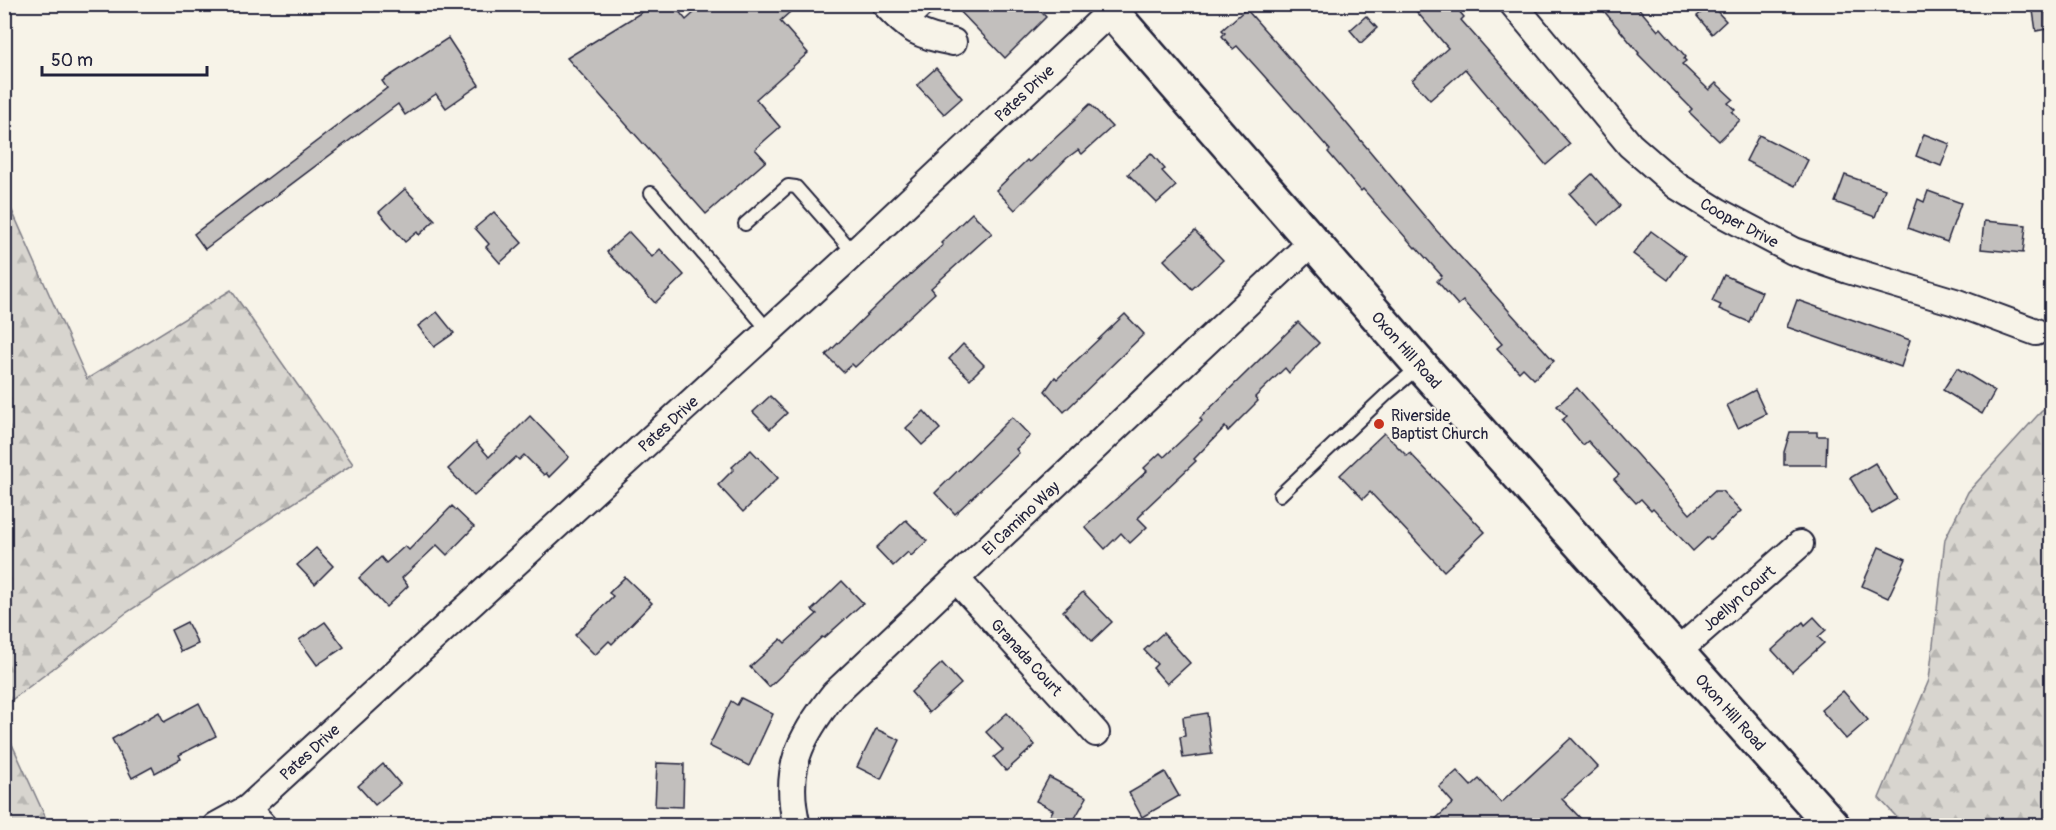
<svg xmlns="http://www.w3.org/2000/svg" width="2056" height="830" viewBox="0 0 2056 830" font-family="Pangolin,sans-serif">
<defs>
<pattern id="forest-firs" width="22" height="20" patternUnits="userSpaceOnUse" patternTransform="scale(1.5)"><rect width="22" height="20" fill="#d8d5cf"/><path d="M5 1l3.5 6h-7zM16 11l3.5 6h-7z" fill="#b9b7b3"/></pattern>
</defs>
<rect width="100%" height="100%" fill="#f7f3e8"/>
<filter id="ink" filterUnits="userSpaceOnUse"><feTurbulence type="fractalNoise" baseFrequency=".0167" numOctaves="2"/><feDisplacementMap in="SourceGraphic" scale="12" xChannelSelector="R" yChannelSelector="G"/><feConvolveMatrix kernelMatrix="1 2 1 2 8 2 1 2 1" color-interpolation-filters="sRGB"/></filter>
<g filter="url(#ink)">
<!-- forest -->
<g fill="url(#forest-firs)" stroke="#7d7c85" stroke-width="1.5">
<path d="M5,195L87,379L231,290L353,464L126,613L5,705Z"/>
<path d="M2051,402V825H1904L1879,798L1929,680L1945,539L1968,492L2037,416Z"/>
<path d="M4,729H5L49,825H5Z"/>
</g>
<!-- building -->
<g fill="#c2bfbd" stroke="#22223b" stroke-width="1.5">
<path d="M655,4H673L686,20L704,4H799L780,21L808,53L756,99L780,127L755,149L766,161L706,214L567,58Z"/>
<path d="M953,4H1034L1046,17L1005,58Z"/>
<path d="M1410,4H1453L1464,17L1461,20L1570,144L1546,165L1465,69L1430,100L1412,80L1448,48Z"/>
<path d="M1598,4H1635L1658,31L1661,28L1686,57L1684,59L1686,61L1682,64L1709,90L1716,83L1733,99L1728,103L1735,110L1732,112L1740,120L1719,141L1689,112L1692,109L1638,54L1639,53Z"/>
<path d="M2032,4H2052V28L2036,31Z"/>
<path d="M1711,5L1726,21L1712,34L1697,16Z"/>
<path d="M1246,9L1332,106L1436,230L1554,361L1534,379L1523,368L1519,372L1497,348L1502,344L1463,301L1458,305L1437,281L1442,276L1416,247L1415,248L1363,189L1361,191L1328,152L1330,150L1257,68L1237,46L1233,49L1222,36L1225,33L1222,30Z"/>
<path d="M1366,16L1377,28L1361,43L1350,30Z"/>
<path d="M448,38L479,85L446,108L436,94L405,115L398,104L205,249L194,234L387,88L382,81Z"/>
<path d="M936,68L962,98L944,114L917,85Z"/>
<path d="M1090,104L1112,127L1082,154L1078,150L1067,158L1015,210L996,190L1027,160L1029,162L1075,120L1074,119Z"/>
<path d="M1924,134L1950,144L1941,166L1916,156Z"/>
<path d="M1759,135L1808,160L1795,186L1746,161Z"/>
<path d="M1151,153L1165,169L1162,171L1176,186L1157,203L1128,174Z"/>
<path d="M1592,174L1620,206L1598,225L1570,194Z"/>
<path d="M1845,175L1885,189L1875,217L1835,202Z"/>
<path d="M405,189L435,220L419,235L417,232L405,242L379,212Z"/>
<path d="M1928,191L1961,203L1947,242L1908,228L1918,199L1924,202Z"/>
<path d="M494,212L522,243L500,263L486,247L489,244L475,228Z"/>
<path d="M972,213L992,233L931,288L935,293L855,367L852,364L843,372L826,355L880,302L943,245L941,243Z"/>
<path d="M1984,221L2026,225L2023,253L1981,249Z"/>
<path d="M1195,231L1223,260L1192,289L1164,260Z"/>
<path d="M1651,231L1685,256L1668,280L1633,254Z"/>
<path d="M629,232L652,257L660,249L684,275L655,303L607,252Z"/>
<path d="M1724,275L1762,292L1749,322L1719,309L1721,305L1712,301Z"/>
<path d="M1797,300L1910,340L1901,367L1787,327Z"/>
<path d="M437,312L454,333L434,347L418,326Z"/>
<path d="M1125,314L1144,334L1064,412L1045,391L1055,377L1057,379Z"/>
<path d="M1298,322L1319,343L1289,373L1285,368L1255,397L1258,401L1228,431L1225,427L1194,459L1196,461L1143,511L1144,512L1138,518L1147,527L1130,543L1121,533L1105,549L1085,527L1147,471L1144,468L1160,453L1164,457L1202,421L1200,418Z"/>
<path d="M963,344L984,365L970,379L949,359Z"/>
<path d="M1957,368L1995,391L1982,414L1943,390Z"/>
<path d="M1577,388L1690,514L1715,491H1722L1741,511L1710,540L1708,537L1693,551L1653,508L1651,510L1641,499L1636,503L1614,479L1619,475L1588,441L1583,445L1562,420L1567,416L1557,406Z"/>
<path d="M1755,390L1766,414L1738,428L1727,405Z"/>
<path d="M770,396L787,413L770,429L753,412Z"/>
<path d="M924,411L940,429L922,445L906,428Z"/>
<path d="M530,416L569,457L549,477L546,473L544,475L524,455L519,460L516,457L474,496L448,469L476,442L489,457Z"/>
<path d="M1012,417L1030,436L1016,449L1019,453L955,514L935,493Z"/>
<path d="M1790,432H1817V436H1827L1826,465H1784V452Z"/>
<path d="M1384,433L1407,456L1410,453L1485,532L1444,571L1370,492L1363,499L1340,475Z"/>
<path d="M751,450L778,478L743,512L718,485L734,469L732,467Z"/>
<path d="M1875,463L1897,499L1872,514L1850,478Z"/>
<path d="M452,506L474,527L447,555L437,545L402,578L408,586L386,607L359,578L381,557L386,563L405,546L409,550Z"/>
<path d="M906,520L927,541L911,556L908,552L893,566L876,548Z"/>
<path d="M1879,547L1906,559L1888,598L1862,586Z"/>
<path d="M316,548L333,566L315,584L297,565Z"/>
<path d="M625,577L652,603L612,644L609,641L595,655L575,635L613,596L609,593Z"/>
<path d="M842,581L863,603L824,638L822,637L769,687L750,667L781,639L785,643L817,614L812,610Z"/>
<path d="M1083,592L1112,622L1092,641L1063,611Z"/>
<path d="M1814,617L1826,630L1818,637L1824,643L1792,672L1772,650L1803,622L1805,625Z"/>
<path d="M187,622L198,644L181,652L171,630Z"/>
<path d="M325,622L344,647L317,665L299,640Z"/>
<path d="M1163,633L1190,663L1167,684L1153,668L1157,664L1144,650Z"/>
<path d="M942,663L961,684L929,713L911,692Z"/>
<path d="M1843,691L1868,720L1846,739L1821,710Z"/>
<path d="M741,698L773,714L749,766L709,746L731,701L737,705Z"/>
<path d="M199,703L216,736L179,755L181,759L155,773L152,767L132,778L112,739L159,712L164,722Z"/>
<path d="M1007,713L1035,745L1006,771L994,757L1003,750L986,732Z"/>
<path d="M1207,713L1212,754L1183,758L1180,737L1185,736L1183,717Z"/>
<path d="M876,729L900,740L881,779L857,767Z"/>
<path d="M1571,738L1598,767L1562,799L1587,825H1429L1453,803L1439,787L1457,771L1471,786L1479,779L1501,803Z"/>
<path d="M657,763L684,764L683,807L655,806Z"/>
<path d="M383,764L400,784L375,805L358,786Z"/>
<path d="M1165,772L1179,796L1142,817L1129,793Z"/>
<path d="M1049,777L1087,797L1071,825H1045L1053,810L1036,801Z"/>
</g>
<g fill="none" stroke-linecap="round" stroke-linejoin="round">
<!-- lane casing -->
<g stroke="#22223b" stroke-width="16">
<g id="lane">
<path d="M908,26L931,4"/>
<path d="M651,193L769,331"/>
<path d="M745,224L788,186L796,187L854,253"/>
<path d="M1280,495L1389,392L1420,366"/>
</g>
</g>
<!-- street casing -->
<g stroke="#22223b" stroke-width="30">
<g id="street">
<path d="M885,4C909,30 919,36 953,42"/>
<path id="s1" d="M1513,4L1630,145L1677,186L1719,212L1793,251L1848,270L1955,302L2036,332"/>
<path id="s2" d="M957,580L1096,733"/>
<path id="s3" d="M1677,652L1800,544"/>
<path d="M247,809L263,826"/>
<path id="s4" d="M216,826L247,809L854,253L1111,11"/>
<path id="s5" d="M797,826C783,770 799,738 834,694L1312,242"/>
</g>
</g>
<!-- secondary casing -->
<g stroke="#22223b" stroke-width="38">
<g id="secondary">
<path id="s6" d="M1105,4L1421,366L1833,826"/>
</g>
</g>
<!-- lane -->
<use href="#lane" stroke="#f7f3e8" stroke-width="12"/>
<!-- street -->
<use href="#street" stroke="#f7f3e8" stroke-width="26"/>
<!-- secondary -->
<use href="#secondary" stroke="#f7f3e8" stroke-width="33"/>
</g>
</g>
<!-- markers -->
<circle fill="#c8321e" stroke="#f7f3e8" stroke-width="2" cx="1379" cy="424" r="6"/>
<g text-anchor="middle" stroke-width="5" stroke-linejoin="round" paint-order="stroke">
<!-- street labels -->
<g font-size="16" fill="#22223b" stroke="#f7f3e8">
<text dy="6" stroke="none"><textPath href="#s4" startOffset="1092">Pates Drive</textPath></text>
<text dy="6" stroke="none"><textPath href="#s1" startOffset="318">Cooper Drive</textPath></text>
<text dy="6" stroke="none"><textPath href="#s6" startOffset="459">Oxon Hill Road</textPath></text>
<text dy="6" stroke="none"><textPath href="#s4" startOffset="606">Pates Drive</textPath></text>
<text dy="6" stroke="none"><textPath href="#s5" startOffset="400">El Camino Way</textPath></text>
<text dy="6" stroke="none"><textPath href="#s3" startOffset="82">Joellyn Court</textPath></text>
<text dy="6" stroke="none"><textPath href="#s2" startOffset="104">Granada Court</textPath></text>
<text dy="6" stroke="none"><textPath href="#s6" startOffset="945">Oxon Hill Road</textPath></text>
<text dy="6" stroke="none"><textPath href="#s4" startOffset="120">Pates Drive</textPath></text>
</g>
<!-- poi labels -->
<g font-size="16" fill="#22223b" stroke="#f7f3e8" text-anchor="start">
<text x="1391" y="421">Riverside<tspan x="1391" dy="18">Baptist Church</tspan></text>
</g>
</g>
<!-- margin -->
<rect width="2056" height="830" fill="none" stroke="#f7f3e8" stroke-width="24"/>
<rect x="12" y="12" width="2032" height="806" fill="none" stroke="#22223b" stroke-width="2" filter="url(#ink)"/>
<!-- scale -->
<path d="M42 66v9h165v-9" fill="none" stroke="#22223b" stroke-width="3"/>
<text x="51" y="66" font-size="18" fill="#22223b" stroke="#f7f3e8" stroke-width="4.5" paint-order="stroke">50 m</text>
</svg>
